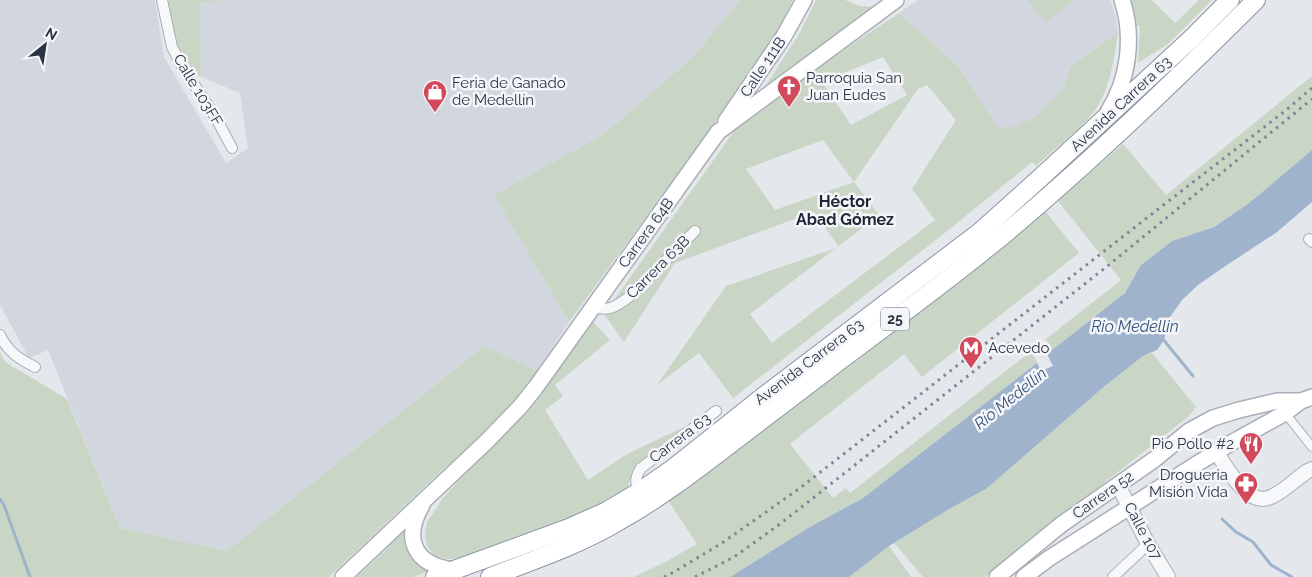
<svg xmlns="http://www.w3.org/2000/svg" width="1312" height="577" viewBox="0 0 1312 577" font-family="Raleway,sans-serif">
<rect width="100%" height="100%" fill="#e4e7ec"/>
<!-- built -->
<g fill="#d2d6de">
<path d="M0,0H155L164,57L226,163L248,148L240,93L201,77L200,2L228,0H740L694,56L604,134L494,195L569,322L537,371L484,346L227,551L120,528L48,350L29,358L0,305Z"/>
<path d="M918,0H1110L1115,13L1118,32L1070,67L1064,88L1038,115L1017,126L998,128L959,67L899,13Z"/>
</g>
<!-- green -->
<g fill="#c9d6c5" fill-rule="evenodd">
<path d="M168,0H228L200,2L201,77L188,67L175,39Z"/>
<path d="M740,0H793L778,31L722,113L569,322L494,195L604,134L694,56Z"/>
<path d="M816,0H845L860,6L874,7L761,93L799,34Z"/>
<path d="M1028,0H1075L1045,22Z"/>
<path d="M1127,0H1152L1175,23L1199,0H1212L1168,44L1138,63L1140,26L1133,25Z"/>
<path d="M899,13L959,67L998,128L1017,126L1038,115L1064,88L1070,67L1118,32C1114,62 1109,96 1088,119C1073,135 1052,151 1036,166L1032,162L946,232L733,398L699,353L657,385L726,286L839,247L814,212L675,263L624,342L604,314L744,117ZM883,57L907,95L851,125L822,82ZM927,85L956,120L912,189L935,220L772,343L750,314L879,215L854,182L918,89ZM823,140L854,182L775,210L746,169Z"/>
<path d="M1312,76V150L1248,204L1214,227L1172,241L1141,265L1125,293L1047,354L1043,346L1048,343L1046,339L1121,280L1058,201L1123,144L1166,195Z"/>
<path d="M1046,212L1079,253L922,377L904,354L790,444L833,498L846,488L850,493L1025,356L1032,352L1037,363L863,498L808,528L730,577H634L665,562L697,544L669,502L963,280Z"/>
<path d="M590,319L610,340L555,385L563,396L545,410L588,480L627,454L688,425L635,466L627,489L590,509L460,558L447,559L434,555L427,546L425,534L427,522L443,498L487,449Z"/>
<path d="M484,346L537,371L520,397L491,429L442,470L329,577H0V352L5,362L67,399L120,528L227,551Z"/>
<path d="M1152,353L1196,407L1189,416L985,577H923L894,543L951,508L986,489L1106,385L1143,356Z"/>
<path d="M407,526L404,545L410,556L427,572L413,577H357L386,550Z"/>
<path d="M889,546L911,577H849Z"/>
</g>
<!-- water -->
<path fill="#9fb4cc" d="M1312,150V202L1277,232L1221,269L1198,285L1182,300L1170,317L1164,340L1157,350L1143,356L1106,385L986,489L951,508L889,546L849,577H730L808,528L863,498L1037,363L1041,371L1053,366L1047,354L1125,293L1141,265L1172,241L1214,227L1248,204Z"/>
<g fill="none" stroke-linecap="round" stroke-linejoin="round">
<!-- stream -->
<g stroke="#9fb4cc" stroke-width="3">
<path d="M1162,338L1193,376"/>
<path d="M0,499L4,505L30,577"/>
<path d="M1222,519L1236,532L1253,542L1271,565L1292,577"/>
</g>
<!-- pedestrian casing -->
<g stroke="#a9aeb7" stroke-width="10">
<path id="pedestrian" d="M1285,413L1312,447"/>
</g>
<!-- minor casing -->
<g stroke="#a9aeb7" stroke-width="12">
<g id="minor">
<path d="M162,0L172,47L182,66L216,118L232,148"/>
<path d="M1309,239L1312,242"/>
<path d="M593,306C607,313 617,306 629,297L695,231"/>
<path d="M0,335C7,351 19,359 35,367"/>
<path d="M639,492C635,483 635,477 641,468L716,411"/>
<path d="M1113,577L1148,544"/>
</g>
</g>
<!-- tertiary casing -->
<g stroke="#a9aeb7" stroke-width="16">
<g id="tertiary">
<path d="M1216,452C1228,468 1247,508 1271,497C1284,491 1295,480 1306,472L1312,469"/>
<path d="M1118,485L1148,544L1168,577"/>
</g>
</g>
<!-- secondary casing -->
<g stroke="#a9aeb7" stroke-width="18">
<g id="secondary">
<path d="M1108,112C1129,79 1134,36 1122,0"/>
<path d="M726,121L784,36L804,0"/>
<path d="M422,505C402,540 415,565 454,570"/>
<path d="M343,577L486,442L520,407L536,387L718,132L896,0"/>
<path d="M997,577L1062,524L1155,459L1189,431L1213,418L1239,410L1277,401H1301"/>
<path d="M1024,577L1048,559L1195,465L1231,443L1285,413L1301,401L1312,397"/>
</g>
</g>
<!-- trunk casing -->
<g stroke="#8b94a3" stroke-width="20">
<g id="trunk">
<path d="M435,577L569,528L605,512L639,492L671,470L764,396L980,232L1039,179L1191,39L1230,0"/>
<path d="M490,577C533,560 579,545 619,521C662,497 700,467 738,438C772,412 805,387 839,361C895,319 953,277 1008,231C1095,158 1176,80 1256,0"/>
</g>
</g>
<!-- pedestrian -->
<use href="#pedestrian" stroke="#f7f8fa" stroke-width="8"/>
<!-- minor -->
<use href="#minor" stroke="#f7f8fa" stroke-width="10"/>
<!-- tertiary -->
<use href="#tertiary" stroke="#f7f8fa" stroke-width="14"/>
<!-- secondary -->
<use href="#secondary" stroke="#fff" stroke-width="15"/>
<!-- trunk -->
<use href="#trunk" stroke="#fff" stroke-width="18"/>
<!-- rail -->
<g stroke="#7d8696" stroke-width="3" stroke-dasharray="2.5 5" stroke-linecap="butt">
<path d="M664,577L674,572L722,543L800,488L1157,210L1285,111L1312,88"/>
<path d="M695,577L734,557L780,524L1110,264L1312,99"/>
</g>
</g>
<!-- icons -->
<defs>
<g id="church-pin" transform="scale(1.25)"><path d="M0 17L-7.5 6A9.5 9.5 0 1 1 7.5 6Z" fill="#d1495b" stroke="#f4f6f9"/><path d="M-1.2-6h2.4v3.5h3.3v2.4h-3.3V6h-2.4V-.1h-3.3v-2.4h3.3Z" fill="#fff"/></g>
<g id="shop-pin" transform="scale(1.25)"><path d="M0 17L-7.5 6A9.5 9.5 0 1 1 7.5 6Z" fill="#d1495b" stroke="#f4f6f9"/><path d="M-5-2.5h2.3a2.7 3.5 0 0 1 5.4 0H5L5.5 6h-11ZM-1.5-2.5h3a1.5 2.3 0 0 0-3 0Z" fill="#fff"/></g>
<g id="metro-pin" transform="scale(1.25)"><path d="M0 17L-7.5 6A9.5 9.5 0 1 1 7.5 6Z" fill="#d1495b" stroke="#f4f6f9"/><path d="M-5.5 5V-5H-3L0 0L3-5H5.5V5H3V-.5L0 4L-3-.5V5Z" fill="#fff"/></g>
<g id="restaurant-pin" transform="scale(1.25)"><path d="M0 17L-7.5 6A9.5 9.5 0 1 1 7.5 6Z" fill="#d1495b" stroke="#f4f6f9"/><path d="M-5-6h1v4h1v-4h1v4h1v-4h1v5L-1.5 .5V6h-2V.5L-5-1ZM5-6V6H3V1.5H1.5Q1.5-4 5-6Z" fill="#fff"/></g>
<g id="pharmacy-pin" transform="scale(1.25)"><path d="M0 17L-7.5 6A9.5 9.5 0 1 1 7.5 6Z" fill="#d1495b" stroke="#f4f6f9"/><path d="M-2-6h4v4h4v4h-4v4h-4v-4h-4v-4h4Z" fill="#fff"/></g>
</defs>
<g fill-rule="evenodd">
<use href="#church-pin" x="789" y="87"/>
<use href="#shop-pin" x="435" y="92"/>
<use href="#metro-pin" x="971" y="348"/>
<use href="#restaurant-pin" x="1251" y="444"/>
<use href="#pharmacy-pin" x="1246" y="484"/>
</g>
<g text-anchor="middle" stroke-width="5" stroke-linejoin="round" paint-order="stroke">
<!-- shield labels -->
<rect fill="#f4f6f9" stroke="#676e7b" stroke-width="1" x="881" y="307.5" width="28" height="23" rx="4"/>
<g font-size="14" font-weight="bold" fill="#2b3445">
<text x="895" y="324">25</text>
</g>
<!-- street labels -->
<g font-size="15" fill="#2b3445" stroke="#f4f6f9">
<text transform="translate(763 67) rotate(-56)" y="5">Calle 111B</text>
<text transform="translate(198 90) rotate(59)" y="5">Calle 103FF</text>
<text transform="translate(1121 104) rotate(-43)" y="5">Avenida Carrera 63</text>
<text transform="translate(646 233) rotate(-54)" y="5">Carrera 64B</text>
<text transform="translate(658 267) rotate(-45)" y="5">Carrera 63B</text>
<text transform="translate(809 362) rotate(-37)" y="5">Avenida Carrera 63</text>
<text transform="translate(680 438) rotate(-37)" y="5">Carrera 63</text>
<text transform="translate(1103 495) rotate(-35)" y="5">Carrera 52</text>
<text transform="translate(1143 531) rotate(62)" y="5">Calle 107</text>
</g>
<!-- poi labels -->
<g font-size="15" fill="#2b3445" stroke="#f4f6f9" text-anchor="start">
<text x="806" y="83">Parroquia San<tspan x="806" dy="17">Juan Eudes</tspan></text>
<text x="452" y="88">Feria de Ganado<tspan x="452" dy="17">de Medellín</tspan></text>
<text x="988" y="353">Acevedo</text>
<text x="1234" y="449" text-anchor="end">Pio Pollo #2</text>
<text x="1228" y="480" text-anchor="end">Drogueria<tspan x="1228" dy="17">Misión Vida</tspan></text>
</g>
<!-- neighbourhood labels -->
<g font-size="16" font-weight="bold" fill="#1d2536" stroke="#f4f6f9">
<text x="845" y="207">Héctor<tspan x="845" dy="18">Abad Gómez</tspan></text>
</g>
<!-- water labels -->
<g font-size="16" font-style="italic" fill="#34527a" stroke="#f4f6f9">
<text x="1135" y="332">Rio Medellin</text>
<text transform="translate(1010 398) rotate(-39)" y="6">Río Medellín</text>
</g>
</g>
<!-- north arrow -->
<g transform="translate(45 45) rotate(30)" stroke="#f4f6f9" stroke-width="4" paint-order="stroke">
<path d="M0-4L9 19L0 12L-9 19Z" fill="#2b3445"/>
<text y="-8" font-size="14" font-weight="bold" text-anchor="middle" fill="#2b3445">N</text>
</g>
</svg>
